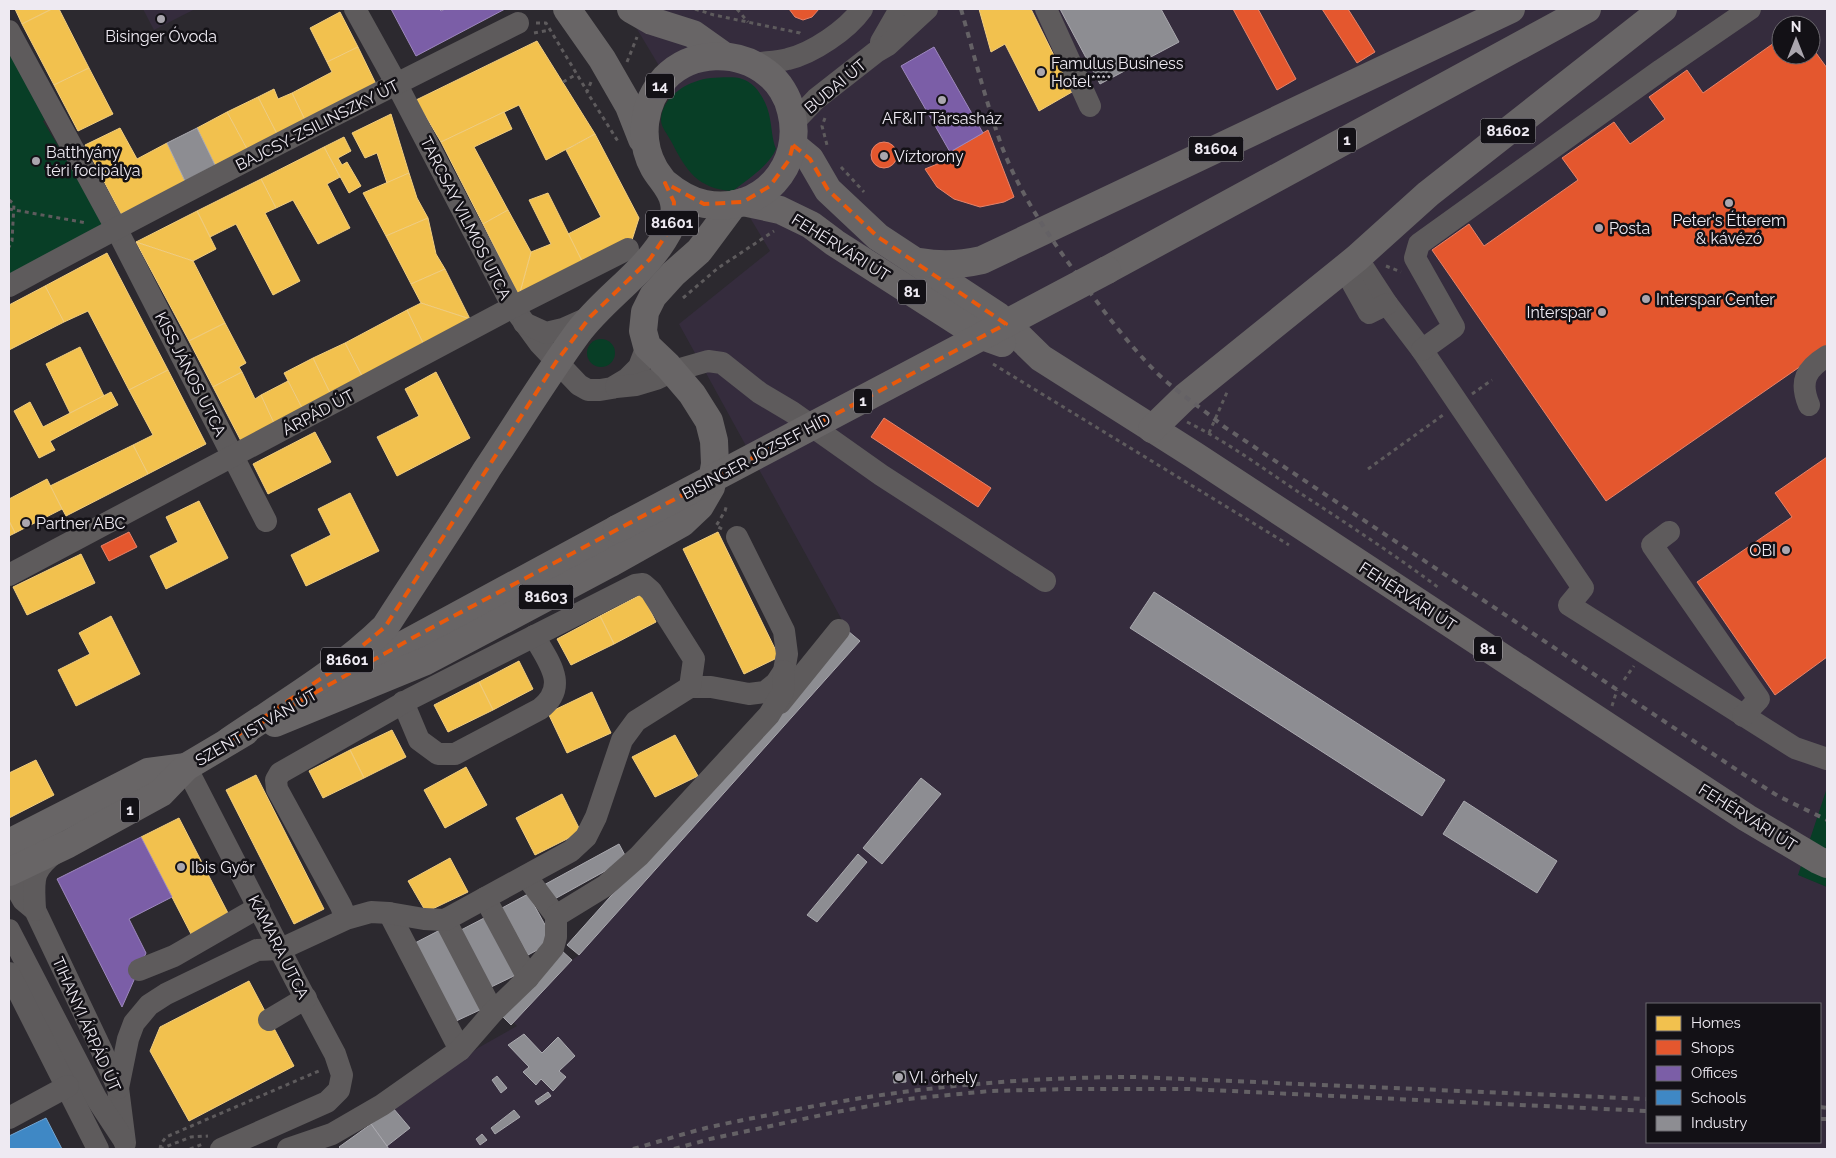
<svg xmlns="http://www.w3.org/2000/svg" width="1836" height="1158" viewBox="0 0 1836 1158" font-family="Raleway,sans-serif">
<rect width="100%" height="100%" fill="#2c292f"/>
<!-- built -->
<g fill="#352c3d" fill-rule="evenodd">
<path d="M143,9H195L154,30Z"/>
<path d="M625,9H1827V788L1799,875L1827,887V1149H341L339,1147L393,1108L478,1048L517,1026L513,1022L572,960L579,955L567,945L848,631L679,324L770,251ZM1781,25H1811V55H1781ZM1647,1004H1820V1142H1647Z"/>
</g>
<!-- green -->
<g fill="#083e26">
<path d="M9,52L45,120L43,121L97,210L107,229L9,280Z"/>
<path d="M711,78C720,78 733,76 742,79C757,83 768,104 770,119C772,129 772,139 776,149C768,167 748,179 733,191C697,189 686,170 671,141C668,135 661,127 661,120C662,95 690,80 711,78Z"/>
<circle cx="601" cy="353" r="14"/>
<path d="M1827,788V887L1798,875Z"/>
</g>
<!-- homes -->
<g fill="#f2c14e" stroke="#f1cd7f">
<path d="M15,9H52L22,24Z"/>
<path d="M52,9H59L89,68L54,85L22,24Z"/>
<path d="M979,9H1031L1072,92L1039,111L1005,44L991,52Z"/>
<path d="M340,12L358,47L327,62L310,28Z"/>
<path d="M537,41L595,134L546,160L519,105L441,142L416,100Z"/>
<path d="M358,47L376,84L305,120L292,93L332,72L327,62Z"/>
<path d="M89,68L113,114L78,131L54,85Z"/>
<path d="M274,89L278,99L292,93L305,120L277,134L258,97Z"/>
<path d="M258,97L277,134L247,149L227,112Z"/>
<path d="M227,112L247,149L215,165L197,128Z"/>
<path d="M504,112L512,129L474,147L508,210L483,224L441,142Z"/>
<path d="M391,114L409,173L387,183L377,153L365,158L352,133Z"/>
<path d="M120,128L137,159L167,143L185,181L121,214L85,145Z"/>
<path d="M595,134L639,218L632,240L584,265L568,234L601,217L566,150Z"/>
<path d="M344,137L351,151L338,158L342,165L347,162L361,186L349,193L324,147Z"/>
<path d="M324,147L340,177L327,184L350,228L318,244L293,200L276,208L261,179Z"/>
<path d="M409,173L417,198L428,218L386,236L363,193Z"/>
<path d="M261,179L276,208L265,213L300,281L273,295L236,224L210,237L197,211Z"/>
<path d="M548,193L584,265L519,296L531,252L551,244L529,200Z"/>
<path d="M508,210L531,252L519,296L483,224Z"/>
<path d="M197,211L216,249L193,261L136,242Z"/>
<path d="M428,218L436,254L445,269L411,284L386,236Z"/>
<path d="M136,242L193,261L225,323L189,341Z"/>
<path d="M107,253L168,370L129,390L88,311L64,322L45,286Z"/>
<path d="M445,269L470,319L421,303L411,284Z"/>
<path d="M45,286L64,322L9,350V305Z"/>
<path d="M421,303L470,319L423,343L407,310Z"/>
<path d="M407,310L423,343L362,376L345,343Z"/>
<path d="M225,323L246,363L239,367L242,372L213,387L189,341Z"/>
<path d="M345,343L362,376L330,393L313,358Z"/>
<path d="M80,347L104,396L70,413L46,364Z"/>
<path d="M313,358L330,393L302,408L284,373Z"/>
<path d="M168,370L206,444L148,474L133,445L153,435L129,390Z"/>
<path d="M242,372L255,399L261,395L274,423L241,441L213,387Z"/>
<path d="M436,372L470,438L397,476L377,437L419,416L405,389Z"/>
<path d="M288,381L302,408L274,423L261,395Z"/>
<path d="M111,392L118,405L50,441L55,450L39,458L14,411L30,402L43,427Z"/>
<path d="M315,432L331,462L268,494L253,464Z"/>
<path d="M133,445L148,474L66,516L50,486Z"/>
<path d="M47,479L62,509L15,533L9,521V499Z"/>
<path d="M350,493L379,551L306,586L291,555L331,535L318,509Z"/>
<path d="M199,501L228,558L166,589L150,556L178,542L166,517Z"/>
<path d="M9,521L15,533L9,536Z"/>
<path d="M718,532L779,657L744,674L683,549Z"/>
<path d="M81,554L95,583L27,615L13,587Z"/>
<path d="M642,594L656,622L614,644L600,616Z"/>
<path d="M111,616L140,674L76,706L58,670L90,654L79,633Z"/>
<path d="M600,616L614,644L571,665L557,639Z"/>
<path d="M519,661L533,689L493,710L479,682Z"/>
<path d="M479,682L493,710L448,732L434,705Z"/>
<path d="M592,692L611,733L567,753L548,713Z"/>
<path d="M392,730L406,757L364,778L350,750Z"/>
<path d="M675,735L698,776L655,797L632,757Z"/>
<path d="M350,750L364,778L323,798L309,771Z"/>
<path d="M36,760L54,795L9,818V773Z"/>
<path d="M466,767L487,805L445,828L424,790Z"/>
<path d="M256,775L324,909L294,924L226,790Z"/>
<path d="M562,794L581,832L535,855L516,818Z"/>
<path d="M179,818L229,915L191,934L141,837Z"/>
<path d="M450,858L468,892L426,912L408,881Z"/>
<path d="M249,981L294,1066L189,1121L150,1051L160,1027Z"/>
</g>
<!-- shops -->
<g fill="#e4572e" stroke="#e78369">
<path d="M789,9H819L812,17L803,20L795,17Z"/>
<path d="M1233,9H1258L1296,79L1277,90Z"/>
<path d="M1322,9H1348L1375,52L1357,63Z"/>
<path d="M1781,38V55H1811V46L1827,68V348L1606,501L1432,250L1469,224L1484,246L1578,180L1562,158L1614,122L1630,144L1665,119L1649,97L1687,70L1703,93Z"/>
<path d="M988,130L1014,197L1004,202L980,207L954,199L937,187L925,169L952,158L950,152Z"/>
<circle cx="884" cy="155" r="13"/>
<path d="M884,418L991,488L978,507L871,437Z"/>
<path d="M1827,457V657L1775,695L1697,582L1792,517L1775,493Z"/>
<path d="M129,532L137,547L109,561L101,546Z"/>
</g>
<!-- offices -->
<g fill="#7b5ea7" stroke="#9e88be">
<path d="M391,9H439L441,11L445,9H505L416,56Z"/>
<path d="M934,47L983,133L950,152L901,66Z"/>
<path d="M141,837L172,897L129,919L146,953L122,1007L57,879Z"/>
</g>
<!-- schools -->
<path fill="#3f88c5" stroke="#74a5d2" d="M46,1118L62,1149H9V1136Z"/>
<!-- industry -->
<g fill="#8d8d92" stroke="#aaa9af">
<path d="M1060,9H1161L1179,42L1100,84Z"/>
<path d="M197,128L215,165L185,181L167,143Z"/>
<path d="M1154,592L1445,780L1422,816L1130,628Z"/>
<path d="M848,631L860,641L579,955L567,945Z"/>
<path d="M921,778L941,794L882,864L863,848Z"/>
<path d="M1464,801L1557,861L1537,893L1443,834Z"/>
<path d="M619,844L627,859L551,901L542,886Z"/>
<path d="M858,854L867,862L817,922L807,915Z"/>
<path d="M528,894L554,941L528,955L502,908Z"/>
<path d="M488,916L516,975L489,988L461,930Z"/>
<path d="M440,930L482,1009L454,1022L413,944Z"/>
<path d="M561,950L572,960L511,1025L501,1015Z"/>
<path d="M524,1034L542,1053L558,1037L575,1056L559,1071L566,1077L553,1091L541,1079L536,1085L523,1072L529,1067L508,1045Z"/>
<path d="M905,1071L906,1082L894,1083L893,1072Z"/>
<path d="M497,1076L507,1088L501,1093L492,1080Z"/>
<path d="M548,1092L551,1096L538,1105L535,1101Z"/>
<path d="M393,1108L410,1128L387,1146L371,1124Z"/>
<path d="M514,1110L520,1117L495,1134L491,1128Z"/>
<path d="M371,1124L389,1149H341L339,1147Z"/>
<path d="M482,1134L487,1140L480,1145L476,1139Z"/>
</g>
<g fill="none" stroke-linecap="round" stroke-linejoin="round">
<!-- path -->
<g stroke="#5e5b5d" stroke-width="3" stroke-dasharray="4 4" stroke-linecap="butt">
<path d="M695,9L714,15L800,33L802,35"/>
<path d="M737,9L748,22"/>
<path d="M536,23H546L587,91"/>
<path d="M534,33L550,30"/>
<path d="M627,62L637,37"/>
<path d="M563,82L577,74"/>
<path d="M591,82L587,92L619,143"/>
<path d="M825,118L822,126L827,145"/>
<path d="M841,167L864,192"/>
<path d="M9,200L14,204L12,241L9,247"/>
<path d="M9,209L87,223"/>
<path d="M1386,266L1401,272"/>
<path d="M683,298L718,268L774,231"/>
<path d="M993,364L1289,545"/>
<path d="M1472,394L1492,380"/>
<path d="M1187,422C1228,442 1265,470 1303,495C1349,525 1395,555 1439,588"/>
<path d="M1209,433L1228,390"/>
<path d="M1368,469L1443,415"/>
<path d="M722,529L716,526L725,511L727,504"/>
<path d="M1624,680L1634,666"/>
<path d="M1612,706L1617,690"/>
<path d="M160,1149L161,1144L166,1137L321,1070"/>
<path d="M160,1149L191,1137L208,1136"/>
<path d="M190,1149L203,1144"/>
</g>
<!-- minor -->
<g stroke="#5e5b5c" stroke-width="22">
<path d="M355,9L396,83L513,307L540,344L579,385L588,390H600L612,388L627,379L639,367L647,346"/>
<path d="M1046,9L1090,106"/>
<path d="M9,31L116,228L266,521"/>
<path d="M881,42L900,9"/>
<path d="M753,64C765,62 777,62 788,59C813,53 847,30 862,9"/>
<path d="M794,122L816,99L876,52L888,45L927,9"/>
<path d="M1357,258L1387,304L1422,350L1583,588L1569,605L1795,748L1827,759"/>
<path d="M1344,268L1369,313L1387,304"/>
<path d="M9,286C177,195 347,108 518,23"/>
<path d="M524,323L546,333L563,329L590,317"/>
<path d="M1422,350L1454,327L1415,258L1419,244L1661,70L1750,9"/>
<path d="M616,387L636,385L656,379L673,371L708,361L722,363L760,393L792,412L881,475L1045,581"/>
<path d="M1809,405C1799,381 1806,369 1827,356"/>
<path d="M1669,532L1652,545L1759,699L1743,716"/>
<path d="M9,575L513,307L628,249"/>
<path d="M690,687H711L749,694L765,692L776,683L784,671L787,654L784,631L737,537"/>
<path d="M403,702L419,740L438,754H455L540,709C570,686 548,661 534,636"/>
<path d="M780,703L839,630"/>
<path d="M186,767L296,981L335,1054L342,1075L339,1090L327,1102L221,1149"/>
<path d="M9,875L23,900L35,910L101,1049L118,1088L125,1143"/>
<path d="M526,876L556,916"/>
<path d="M485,898L528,978"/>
<path d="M35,910C34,881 30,871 56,852"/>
<path d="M389,913L460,1050"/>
<path d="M445,920L493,1012"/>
<path d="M9,930L96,1098L123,1139"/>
<path d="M139,970L174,956L259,907"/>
<path d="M9,973L98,1149"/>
<path d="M269,1020L306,998"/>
<path d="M118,1088L128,1039L134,1023L149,1005L166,994L257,950L281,949L346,919L371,912L389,913L424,919L445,920L571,851L586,837L596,817L622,740L636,721L690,687L694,659L651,591L643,584L635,585L410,699L280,773L276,780L277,789L341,906L346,919"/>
<path d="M9,1118L68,1086"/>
<path d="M288,1149L332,1134L382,1105L460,1050L493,1012L528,978L553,948L556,937V916L605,886L639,856L769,715L783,692L784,671"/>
</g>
<!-- major -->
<g stroke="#686566" stroke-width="28">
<path d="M567,9L602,59L629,106L642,139"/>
<path d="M631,9L652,21L693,34L724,56"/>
<path d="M793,145L810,159L828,190L878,237L998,316L1041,358L1194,455L1747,818L1818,860L1827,864"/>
<path d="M743,202L780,210L811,225L835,243L977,334L1002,343"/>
<path d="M920,262C942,266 960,265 982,260L1511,9"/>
<path d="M1107,270L1587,9"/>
<path d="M1152,429L1185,397L1357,258L1428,194L1663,9"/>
<path d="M355,671L617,529"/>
<path d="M275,723L426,661L609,564L682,523L700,506L711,487L715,464L714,441L709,421L692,394L668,366L647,346L643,331L645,312L653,296L673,274L699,251L734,204"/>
<path d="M229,741C282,705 339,672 385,627C419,574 454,522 487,469C517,424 545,378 577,334C604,297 646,273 668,232C672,224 676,212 674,203C672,189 660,179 654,168C638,139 643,103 665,78C692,50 738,50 767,73C779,82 788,97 791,111C805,165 761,215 705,204C689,201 677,193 665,183"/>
<path d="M9,843L148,772L186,767"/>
<path d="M9,872L68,844L161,793L186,767L245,732"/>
</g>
<!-- rail -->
<g stroke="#646165" stroke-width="4" stroke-dasharray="6 6" stroke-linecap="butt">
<path d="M961,9C974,55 986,102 1002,147C1021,196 1050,238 1081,280C1105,313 1129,345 1158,374C1178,393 1202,408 1223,426L1740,772L1778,796L1827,820"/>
<path d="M1820,1107L1827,1108"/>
<path d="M1820,1119H1827"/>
<path d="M633,1149C658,1142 682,1134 706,1128C727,1123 748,1119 769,1115C892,1089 1013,1077 1138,1077L1647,1099"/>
<path d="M674,1149L710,1139L831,1113L908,1099L990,1091L1069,1089H1189L1647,1111"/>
</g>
<!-- major-bridge -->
<path stroke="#686566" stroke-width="28" d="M617,529L1107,270"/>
</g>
<!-- marked area -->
<path fill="none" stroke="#e8590c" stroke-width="4" stroke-dasharray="10 6" stroke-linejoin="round" d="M793,145L810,159L828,190L878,237L1006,324L416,636L229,741L332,671L385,627L556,362L590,317L650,259L666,235L673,222L674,202L665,183L704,204L743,202L770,186L789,160Z"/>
<!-- markers -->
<g fill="#aaa6ae" stroke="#131116" stroke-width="2">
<circle cx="161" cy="19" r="5"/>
<circle cx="1041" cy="72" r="5"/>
<circle cx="942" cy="100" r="5"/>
<circle cx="884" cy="156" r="5"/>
<circle cx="36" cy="161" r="5"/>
<circle cx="1729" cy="203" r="5"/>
<circle cx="1599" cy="228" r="5"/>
<circle cx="1646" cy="299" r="5"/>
<circle cx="1602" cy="312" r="5"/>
<circle cx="26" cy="523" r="5"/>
<circle cx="1786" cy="550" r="5"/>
<circle cx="181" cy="867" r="5"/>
<circle cx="899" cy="1077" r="5"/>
</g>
<g text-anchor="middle" stroke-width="5" stroke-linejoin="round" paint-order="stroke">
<!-- shield labels -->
<g fill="#131116" stroke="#aca9b0" stroke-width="1">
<rect x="646" y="73.5" width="28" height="25" rx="4"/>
<rect x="1480.5" y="118.5" width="55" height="25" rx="4"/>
<rect x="1338" y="127.5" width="18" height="25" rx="4"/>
<rect x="1188.5" y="136.5" width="55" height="25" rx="4"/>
<rect x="646" y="210.5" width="52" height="25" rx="4"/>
<rect x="898" y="279.5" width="28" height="25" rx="4"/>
<rect x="854" y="388.5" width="18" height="25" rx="4"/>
<rect x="518.5" y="584.5" width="55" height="25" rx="4"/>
<rect x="1474" y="636.5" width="28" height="25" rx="4"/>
<rect x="321" y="647.5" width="52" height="25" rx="4"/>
<rect x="121" y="797.5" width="18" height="25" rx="4"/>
</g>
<g font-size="15" font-weight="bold" fill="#eeeaf2">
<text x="660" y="91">14</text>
<text x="1508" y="136">81602</text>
<text x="1347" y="145">1</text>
<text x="1216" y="154">81604</text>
<text x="672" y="228">81601</text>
<text x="912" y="297">81</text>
<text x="863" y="406">1</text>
<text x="546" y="602">81603</text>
<text x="1488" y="654">81</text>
<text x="347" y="665">81601</text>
<text x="130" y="815">1</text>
</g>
<!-- poi labels -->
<g font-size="16" fill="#eeeaf2" stroke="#131116" text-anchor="start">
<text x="161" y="42" text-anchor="middle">Bisinger Óvoda</text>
<text x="1051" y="69">Famulus Business<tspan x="1051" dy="18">Hotel****</tspan></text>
<text x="942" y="124" text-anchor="middle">AF&amp;IT Társasház</text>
<text x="46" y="158">Batthyány<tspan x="46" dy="18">téri focipálya</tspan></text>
<text x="894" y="162">Víztorony</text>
<text x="1729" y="226" text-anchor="middle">Peter's Étterem<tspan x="1729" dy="18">&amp; kávézó</tspan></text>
<text x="1609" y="234">Posta</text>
<text x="1656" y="305">Interspar Center</text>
<text x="1592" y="318" text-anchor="end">Interspar</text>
<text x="36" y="529">Partner ABC</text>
<text x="1776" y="556" text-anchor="end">OBI</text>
<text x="191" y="873">Ibis Győr</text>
<text x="909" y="1083">VI. őrhely</text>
</g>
<!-- street labels -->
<g font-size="16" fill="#eeeaf2" stroke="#131116">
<text transform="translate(835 86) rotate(-40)" y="6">BUDAI ÚT</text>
<text transform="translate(317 125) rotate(-27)" y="6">BAJCSY-ZSILINSZKY ÚT</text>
<text transform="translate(466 218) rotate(63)" y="6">TARCSAY VILMOS UTCA</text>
<text transform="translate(841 247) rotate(32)" y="6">FEHÉRVÁRI ÚT</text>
<text transform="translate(191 374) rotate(63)" y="6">KISS JÁNOS UTCA</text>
<text transform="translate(318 412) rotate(-28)" y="6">ÁRPÁD ÚT</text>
<text transform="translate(756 456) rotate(-28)" y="6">BISINGER JÓZSEF HÍD</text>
<text transform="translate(1408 596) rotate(33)" y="6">FEHÉRVÁRI ÚT</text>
<text transform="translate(256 727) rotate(-30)" y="6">SZENT ISTVÁN ÚT</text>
<text transform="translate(1748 817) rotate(32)" y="6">FEHÉRVÁRI ÚT</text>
<text transform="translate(279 947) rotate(63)" y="6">KAMARA UTCA</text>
<text transform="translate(87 1024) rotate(66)" y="6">TIHANYI ÁRPÁD ÚT</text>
</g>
</g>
<!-- border -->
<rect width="1836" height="1158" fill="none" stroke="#eeeaf2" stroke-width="20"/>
<!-- legend -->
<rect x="1646" y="1003" width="175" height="140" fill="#131116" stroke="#6b686e"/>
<rect x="1656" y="1016" width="25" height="15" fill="#f2c14e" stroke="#6b686e"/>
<text x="1691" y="1028" font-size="15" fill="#eeeaf2">Homes</text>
<rect x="1656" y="1040" width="25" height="15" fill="#e4572e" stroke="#6b686e"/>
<text x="1691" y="1053" font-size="15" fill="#eeeaf2">Shops</text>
<rect x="1656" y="1066" width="25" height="15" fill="#7b5ea7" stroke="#6b686e"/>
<text x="1691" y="1078" font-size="15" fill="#eeeaf2">Offices</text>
<rect x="1656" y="1090" width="25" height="15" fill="#3f88c5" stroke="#6b686e"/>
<text x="1691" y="1103" font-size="15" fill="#eeeaf2">Schools</text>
<rect x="1656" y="1116" width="25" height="15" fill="#8d8d92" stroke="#6b686e"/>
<text x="1691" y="1128" font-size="15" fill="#eeeaf2">Industry</text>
<!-- north arrow -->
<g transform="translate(1796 40)"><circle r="24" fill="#131116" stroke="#6b686e"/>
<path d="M0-4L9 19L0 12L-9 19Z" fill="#aaa6ae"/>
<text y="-8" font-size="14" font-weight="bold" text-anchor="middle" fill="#eeeaf2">N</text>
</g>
</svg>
